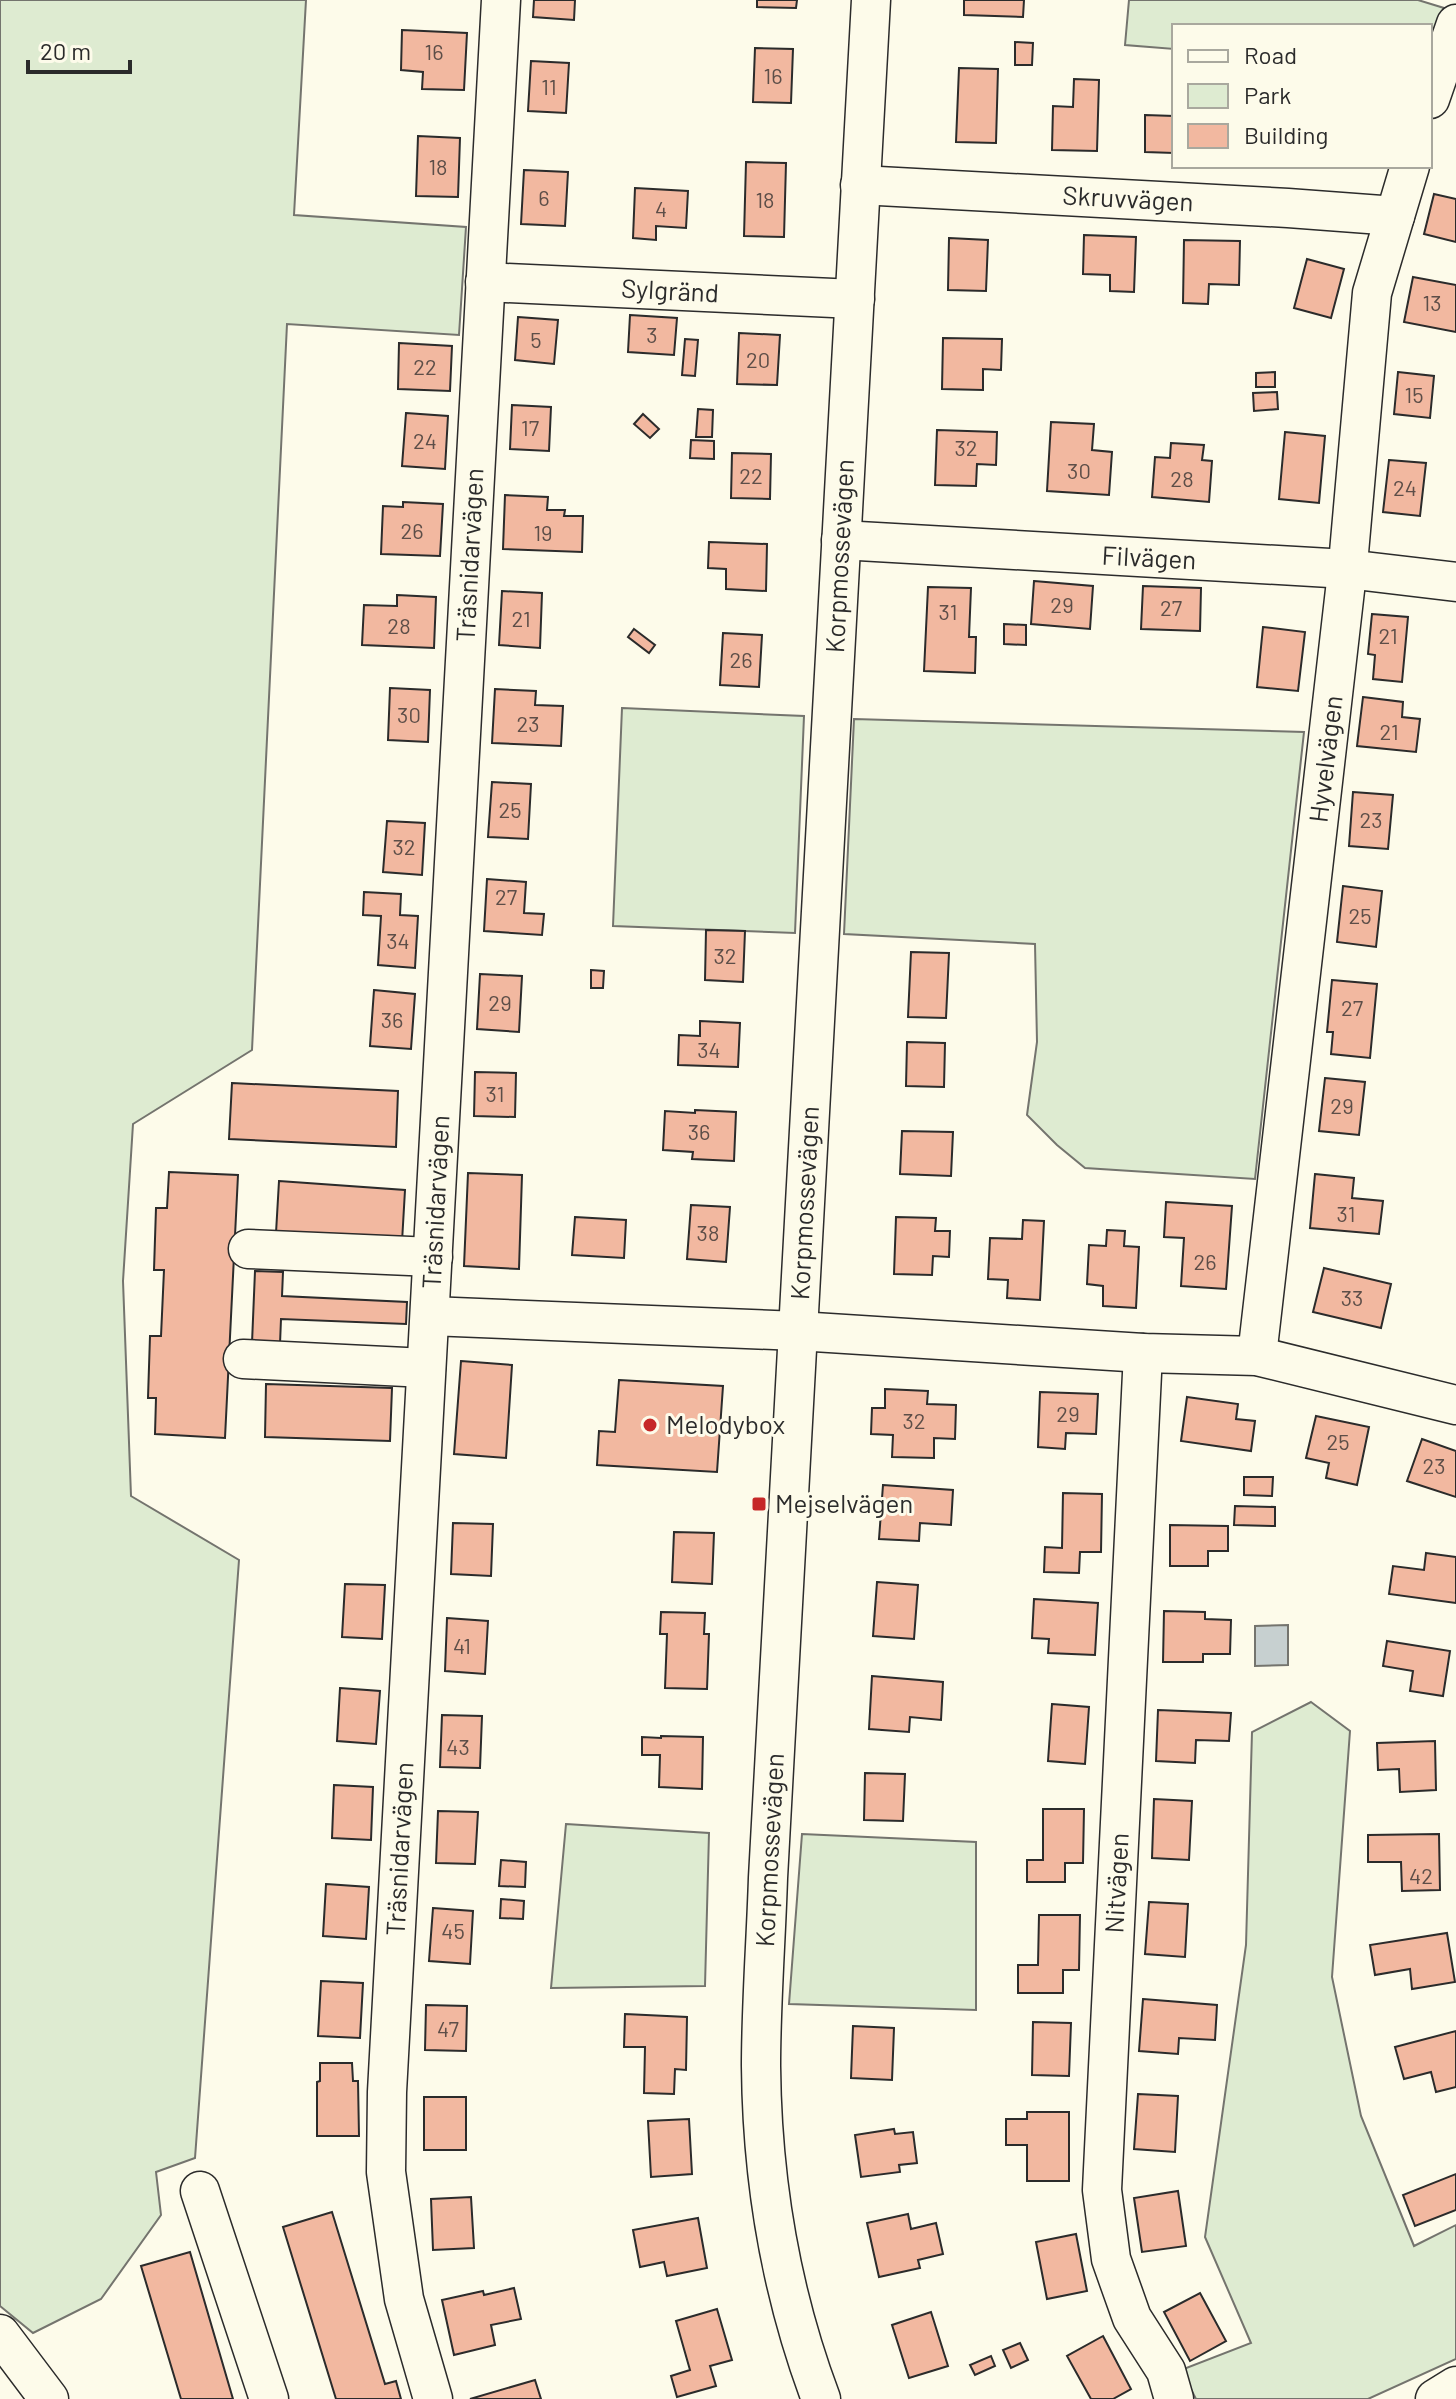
<svg xmlns="http://www.w3.org/2000/svg" width="1456" height="2399" viewBox="0 0 1456 2399" font-family="Barlow,sans-serif">
<rect width="100%" height="100%" fill="#fdfbea"/>
<!-- green -->
<g fill="#deebd1" stroke="#74746e" stroke-width="2">
<path d="M0,0H306L294,215L466,227L459,335L287,324L252,1050L133,1124L123,1281L131,1496L239,1560L195,2158L156,2172L161,2215L101,2299L33,2333L0,2306Z"/>
<path d="M1129,0H1418L1444,8L1430,50V26H1174V49L1125,45Z"/>
<path d="M622,708L804,716L795,933L613,926Z"/>
<path d="M854,719L1304,732L1255,1179L1085,1168L1057,1145L1027,1115L1037,1042L1035,944L844,934Z"/>
<path d="M1311,1702L1350,1731L1332,1977L1361,2116L1414,2246L1456,2225V2359L1368,2399H1196L1181,2370L1251,2343L1205,2237L1246,1945L1252,1732Z"/>
<path d="M566,1824L709,1833L705,1986L551,1988Z"/>
<path d="M802,1834L976,1842V2010L789,2004Z"/>
</g>
<!-- water -->
<path fill="#c7d0d0" stroke="#74746e" stroke-width="2" d="M1288,1625V1665L1255,1666V1626Z"/>
<!-- building -->
<g fill="#f2b8a0" stroke="#2b2b2b" stroke-width="2">
<path d="M534,0H575L574,20L533,17Z"/>
<path d="M757,0H797L796,8L757,7Z"/>
<path d="M964,0H1024L1023,17L964,15Z"/>
<path d="M402,30L467,33L464,90L422,89L423,72L401,70Z"/>
<path d="M1015,42L1033,43L1032,65H1015Z"/>
<path d="M755,48L793,49L791,103L753,102Z"/>
<path d="M531,61L569,63L566,113L528,111Z"/>
<path d="M959,68L998,69L996,143L956,142Z"/>
<path d="M1074,79L1099,80L1097,151L1052,150L1053,106L1073,107Z"/>
<path d="M1145,115L1174,116V153L1145,152Z"/>
<path d="M418,136L460,138L458,197L416,196Z"/>
<path d="M746,162L786,163L784,237L744,236Z"/>
<path d="M524,170L568,172L565,226L521,224Z"/>
<path d="M635,188L688,191L686,228L656,226V240L633,238Z"/>
<path d="M1434,194L1456,199V242L1424,234Z"/>
<path d="M1084,235L1136,237L1134,292L1110,291V275L1083,274Z"/>
<path d="M949,238L988,240L986,291L948,290Z"/>
<path d="M1184,240L1240,241L1239,285L1209,284L1208,304L1183,303Z"/>
<path d="M1307,259L1344,269L1331,318L1294,308Z"/>
<path d="M1413,277L1456,285V332L1404,322Z"/>
<path d="M630,315L677,318L674,355L628,352Z"/>
<path d="M518,317L558,320L554,364L515,360Z"/>
<path d="M739,333L780,335L777,385L737,384Z"/>
<path d="M943,338L1002,339L1001,370L983,369V390L942,389Z"/>
<path d="M685,339L698,340L695,376L682,375Z"/>
<path d="M399,343L452,346L450,391L398,389Z"/>
<path d="M1275,372V387H1256V373Z"/>
<path d="M1398,372L1434,376L1430,418L1394,414Z"/>
<path d="M1277,392L1278,409L1254,411L1253,393Z"/>
<path d="M512,405L551,407L549,451L510,449Z"/>
<path d="M698,409L713,410L712,437H696Z"/>
<path d="M406,413L448,416L445,469L402,466Z"/>
<path d="M643,414L659,429L650,438L634,424Z"/>
<path d="M1051,422L1094,424L1092,450L1112,452L1109,495L1047,491Z"/>
<path d="M937,430L997,432L996,465L977,464L976,486L935,485Z"/>
<path d="M1285,432L1325,436L1319,503L1279,499Z"/>
<path d="M691,440L714,441V459L690,458Z"/>
<path d="M1171,443L1204,445L1202,460L1212,461L1209,502L1152,497L1155,457L1170,458Z"/>
<path d="M732,453L771,454L770,499L731,498Z"/>
<path d="M1389,460L1426,463L1420,516L1383,512Z"/>
<path d="M505,495L548,497L547,510H565L564,516H583L582,552L503,549Z"/>
<path d="M403,502L443,504L440,556L381,554L383,506L403,507Z"/>
<path d="M709,542L767,544L766,591L726,589V569L708,568Z"/>
<path d="M1034,581L1093,586L1090,629L1031,624Z"/>
<path d="M1143,586L1201,588L1200,631L1141,629Z"/>
<path d="M928,587L971,588L969,637H976L975,673L924,671Z"/>
<path d="M502,591L542,593L540,648L499,645Z"/>
<path d="M397,595L436,597L434,648L362,645L364,605L397,606Z"/>
<path d="M1372,614L1408,617L1402,682L1373,679L1375,655L1368,654Z"/>
<path d="M1004,624L1026,625V645L1004,644Z"/>
<path d="M1263,627L1305,632L1298,691L1257,687Z"/>
<path d="M634,629L655,645L649,653L628,637Z"/>
<path d="M723,633L762,635L759,687L720,685Z"/>
<path d="M390,688L430,690L428,742L388,740Z"/>
<path d="M495,689L536,691L535,705L563,706L561,746L492,743Z"/>
<path d="M1363,697L1403,702L1402,717L1420,719L1416,752L1357,746Z"/>
<path d="M492,782L531,784L528,839L488,837Z"/>
<path d="M1353,792L1393,795L1388,849L1349,846Z"/>
<path d="M387,821L425,823L422,875L383,872Z"/>
<path d="M487,879L526,882L524,913L544,914L542,935L484,931Z"/>
<path d="M1343,886L1382,891L1376,947L1337,942Z"/>
<path d="M364,892L401,894L400,915L418,916L415,968L378,965L381,916L363,915Z"/>
<path d="M706,930L745,931L743,982L705,980Z"/>
<path d="M911,952L949,953L946,1018L908,1017Z"/>
<path d="M591,970L604,971L603,988H591Z"/>
<path d="M480,974L522,976L519,1032L477,1029Z"/>
<path d="M1332,980L1377,984L1370,1058L1331,1054L1333,1032H1327Z"/>
<path d="M374,990L415,994L411,1049L370,1046Z"/>
<path d="M700,1021L740,1023L738,1067L678,1065L679,1035L700,1036Z"/>
<path d="M907,1042L945,1043L944,1087L906,1086Z"/>
<path d="M475,1072L516,1073L515,1117L474,1116Z"/>
<path d="M1325,1078L1365,1082L1359,1135L1319,1131Z"/>
<path d="M232,1083L398,1091L396,1147L229,1139Z"/>
<path d="M695,1110L736,1112L734,1161L692,1159L693,1152L663,1150L665,1111L695,1113Z"/>
<path d="M902,1131L953,1132L951,1176L900,1174Z"/>
<path d="M169,1172L238,1175L225,1438L155,1434L156,1398H148L150,1336H161L164,1270H154L156,1208H167Z"/>
<path d="M468,1173L522,1175L519,1269L464,1266Z"/>
<path d="M1315,1174L1354,1178L1352,1198L1383,1201L1379,1234L1310,1228Z"/>
<path d="M279,1181L405,1190L402,1242L276,1233Z"/>
<path d="M1166,1202L1232,1206L1226,1289L1181,1286L1184,1238L1164,1237Z"/>
<path d="M691,1205L730,1207L726,1262L687,1259Z"/>
<path d="M575,1217L626,1220L624,1258L572,1255Z"/>
<path d="M896,1217L936,1218L935,1231H950L949,1257L933,1256L932,1275L894,1274Z"/>
<path d="M1023,1220L1044,1221L1040,1300L1007,1298L1008,1280L988,1279L990,1238L1022,1239Z"/>
<path d="M1107,1230L1125,1231L1124,1246L1139,1247L1136,1308L1103,1306V1286L1087,1284L1089,1245L1106,1246Z"/>
<path d="M1324,1268L1391,1284L1381,1328L1313,1312Z"/>
<path d="M255,1271L283,1272L282,1296L407,1302L406,1324L281,1319L280,1344L252,1343Z"/>
<path d="M461,1361L512,1365L506,1458L454,1454Z"/>
<path d="M619,1380L723,1386L717,1472L597,1465L599,1431L615,1432Z"/>
<path d="M266,1384L392,1388L390,1441L265,1437Z"/>
<path d="M885,1389L928,1391L927,1404L956,1405L955,1439L934,1438V1458L892,1457L893,1435L871,1434L872,1408H885Z"/>
<path d="M1040,1392L1098,1394L1096,1434L1066,1433L1065,1449L1038,1447Z"/>
<path d="M1187,1397L1238,1404L1236,1419L1255,1421L1251,1451L1181,1441Z"/>
<path d="M1316,1416L1369,1427L1357,1485L1326,1478L1329,1463L1306,1458Z"/>
<path d="M1422,1439L1456,1451V1497L1407,1481Z"/>
<path d="M1244,1477H1273L1272,1496L1244,1495Z"/>
<path d="M883,1485L953,1490L951,1525L920,1523L919,1541L879,1539Z"/>
<path d="M1063,1493L1102,1494L1101,1552H1080L1079,1573L1044,1572L1045,1547L1062,1548Z"/>
<path d="M1235,1506L1275,1507V1526L1234,1525Z"/>
<path d="M453,1523L493,1524L491,1576L451,1574Z"/>
<path d="M1170,1525L1228,1526V1551H1208V1566H1170Z"/>
<path d="M674,1532L714,1533L712,1584L672,1582Z"/>
<path d="M1426,1553L1456,1557V1603L1389,1594L1393,1566L1424,1570Z"/>
<path d="M877,1582L918,1585L914,1639L873,1636Z"/>
<path d="M345,1584L385,1585L382,1639L342,1637Z"/>
<path d="M1034,1599L1098,1603L1095,1655L1048,1653L1049,1639L1032,1638Z"/>
<path d="M1164,1611L1205,1612V1619L1231,1620L1230,1654H1203V1662H1163Z"/>
<path d="M661,1612L705,1613L704,1634H709L707,1689L665,1688L667,1634H660Z"/>
<path d="M447,1618L488,1621L485,1674L445,1671Z"/>
<path d="M1387,1641L1450,1651L1443,1696L1410,1691L1413,1671L1383,1666Z"/>
<path d="M872,1676L943,1682L941,1720L910,1717L909,1732L869,1729Z"/>
<path d="M340,1688L380,1691L376,1744L337,1741Z"/>
<path d="M1052,1704L1089,1707L1085,1764L1048,1761Z"/>
<path d="M1158,1710L1231,1713L1229,1741L1196,1740L1195,1763L1156,1761Z"/>
<path d="M442,1715L482,1716L480,1768L440,1767Z"/>
<path d="M661,1736L703,1737L702,1789L659,1787L660,1755H642V1737L661,1738Z"/>
<path d="M1435,1741L1436,1790L1400,1792L1399,1769L1378,1770L1377,1743Z"/>
<path d="M865,1773L905,1774L903,1821L864,1820Z"/>
<path d="M334,1785L373,1787L371,1840L332,1838Z"/>
<path d="M1154,1799L1192,1801L1189,1860L1152,1858Z"/>
<path d="M1043,1809H1084L1083,1863H1065V1882H1027V1860H1043Z"/>
<path d="M438,1811L478,1812L475,1864L436,1863Z"/>
<path d="M1439,1834L1440,1890L1402,1891L1401,1862H1368V1835Z"/>
<path d="M501,1860L526,1862L525,1887L499,1886Z"/>
<path d="M326,1884L369,1887L366,1939L323,1936Z"/>
<path d="M501,1899L524,1901L523,1919L500,1918Z"/>
<path d="M1149,1902L1188,1904L1185,1957L1145,1954Z"/>
<path d="M433,1908L473,1911L470,1964L429,1961Z"/>
<path d="M1039,1915H1080L1079,1970H1063V1993H1018V1965H1038Z"/>
<path d="M1447,1933L1455,1982L1412,1989L1410,1969L1375,1975L1370,1945Z"/>
<path d="M321,1981L363,1983L360,2038L318,2036Z"/>
<path d="M1143,1999L1217,2005L1215,2040L1179,2038L1178,2054L1139,2051Z"/>
<path d="M426,2005L467,2006L466,2051L425,2050Z"/>
<path d="M625,2014L687,2017L686,2070L675,2069L674,2094L644,2093L645,2047H624Z"/>
<path d="M1033,2022L1071,2023L1069,2076L1032,2075Z"/>
<path d="M853,2026L894,2028L892,2080L851,2078Z"/>
<path d="M1456,2031V2087L1436,2092L1431,2072L1404,2079L1395,2047Z"/>
<path d="M320,2063H352L353,2081H358L359,2136H317V2082L320,2081Z"/>
<path d="M1138,2094L1178,2096L1175,2152L1134,2149Z"/>
<rect x="424" y="2097" width="42" height="53"/>
<path d="M1027,2112H1069V2181H1027V2145H1006V2119H1027Z"/>
<path d="M689,2119L692,2174L651,2177L648,2121Z"/>
<path d="M894,2129L895,2134L913,2132L917,2163L899,2165L900,2172L861,2177L855,2135Z"/>
<path d="M1456,2174V2210L1415,2226L1403,2195Z"/>
<path d="M1178,2191L1186,2246L1142,2252L1134,2198Z"/>
<path d="M471,2197L474,2248L433,2250L431,2199Z"/>
<path d="M332,2212L385,2384L396,2381L401,2399H336L283,2227Z"/>
<path d="M908,2214L911,2229L936,2223L943,2254L918,2260L920,2268L879,2277L867,2223Z"/>
<path d="M698,2218L707,2268L667,2276L664,2262L640,2267L633,2230Z"/>
<path d="M1076,2234L1087,2291L1047,2299L1036,2242Z"/>
<path d="M190,2252L233,2399H181L141,2266Z"/>
<path d="M514,2288L521,2319L491,2325L495,2345L454,2355L442,2300L483,2291L484,2295Z"/>
<path d="M1200,2293L1226,2341L1190,2361L1164,2312Z"/>
<path d="M717,2309L732,2360L710,2366L716,2386L677,2397L671,2376L690,2370L676,2321Z"/>
<path d="M931,2312L948,2366L909,2378L892,2325Z"/>
<path d="M1103,2336L1131,2389L1113,2399H1091L1067,2356Z"/>
<path d="M1020,2343L1028,2360L1011,2368L1003,2350Z"/>
<path d="M991,2356L995,2366L975,2375L970,2365Z"/>
<path d="M535,2380L541,2399H470Z"/>
</g>
<g fill="none" stroke-linecap="round" stroke-linejoin="round">
<!-- minor casing -->
<g stroke="#2b2b2b" stroke-width="41">
<g id="minor">
<path d="M1430,99L1456,24"/>
<path d="M860,185L1288,208L1395,216"/>
<path d="M485,282L855,299"/>
<path d="M841,540L1347,569L1456,582"/>
<path d="M248,1249L433,1257"/>
<path d="M430,1316L798,1331L1143,1353L1257,1356L1456,1405"/>
<path d="M1143,1353L1102,2190L1111,2259L1132,2318L1166,2371L1174,2399"/>
<path d="M1257,1356L1348,564L1372,293L1410,166"/>
<path d="M243,1359L426,1368"/>
<path d="M200,2191L269,2399"/>
<path d="M0,2334L49,2399"/>
<path d="M433,2399L404,2299L386,2172L387,2092L501,0"/>
<path d="M821,2399C781,2293 762,2179 761,2066C761,2004 766,1941 768,1878L871,0"/>
<path d="M1435,2399L1456,2386"/>
</g>
</g>
<!-- minor -->
<use href="#minor" stroke="#fdfbea" stroke-width="38"/>
</g>
<!-- markers -->
<g fill="#c62828" stroke="#fdfbea" stroke-width="3">
<circle cx="650" cy="1425" r="8"/>
<rect x="751" y="1496" width="16" height="16" rx="4"/>
</g>
<g text-anchor="middle" stroke-width="6" stroke-linejoin="round" paint-order="stroke">
<!-- number labels -->
<g font-size="22" fill="#5d4e48">
<text x="434" y="60">16</text>
<text x="773" y="84">16</text>
<text x="549" y="95">11</text>
<text x="438" y="175">18</text>
<text x="544" y="206">6</text>
<text x="765" y="208">18</text>
<text x="661" y="217">4</text>
<text x="1432" y="311">13</text>
<text x="652" y="343">3</text>
<text x="536" y="348">5</text>
<text x="758" y="368">20</text>
<text x="425" y="375">22</text>
<text x="1414" y="403">15</text>
<text x="530" y="436">17</text>
<text x="425" y="449">24</text>
<text x="966" y="456">32</text>
<text x="1079" y="479">30</text>
<text x="751" y="484">22</text>
<text x="1182" y="487">28</text>
<text x="1405" y="496">24</text>
<text x="412" y="539">26</text>
<text x="543" y="541">19</text>
<text x="1062" y="613">29</text>
<text x="1171" y="616">27</text>
<text x="948" y="620">31</text>
<text x="521" y="627">21</text>
<text x="399" y="634">28</text>
<text x="1388" y="644">21</text>
<text x="741" y="668">26</text>
<text x="409" y="723">30</text>
<text x="528" y="732">23</text>
<text x="1389" y="740">21</text>
<text x="510" y="818">25</text>
<text x="1371" y="828">23</text>
<text x="404" y="855">32</text>
<text x="506" y="905">27</text>
<text x="1360" y="924">25</text>
<text x="398" y="949">34</text>
<text x="725" y="964">32</text>
<text x="500" y="1011">29</text>
<text x="1352" y="1016">27</text>
<text x="392" y="1028">36</text>
<text x="709" y="1058">34</text>
<text x="495" y="1102">31</text>
<text x="1342" y="1114">29</text>
<text x="699" y="1140">36</text>
<text x="1346" y="1222">31</text>
<text x="708" y="1241">38</text>
<text x="1205" y="1270">26</text>
<text x="1352" y="1306">33</text>
<text x="1068" y="1422">29</text>
<text x="914" y="1429">32</text>
<text x="1338" y="1450">25</text>
<text x="1434" y="1474">23</text>
<text x="462" y="1654">41</text>
<text x="458" y="1755">43</text>
<text x="1421" y="1884">42</text>
<text x="453" y="1939">45</text>
<text x="448" y="2037">47</text>
</g>
<!-- street labels -->
<g font-size="26" fill="#2b2b2b" stroke="#fdfbea">
<text transform="translate(1128 199) rotate(3)" y="9">Skruvvägen</text>
<text transform="translate(670 291) rotate(3)" y="9">Sylgränd</text>
<text transform="translate(470 555) rotate(-87)" y="9">Träsnidarvägen</text>
<text transform="translate(840 556) rotate(-87)" y="9">Korpmossevägen</text>
<text transform="translate(1149 558) rotate(3)" y="9">Filvägen</text>
<text transform="translate(1326 759) rotate(-83)" y="9">Hyvelvägen</text>
<text transform="translate(436 1202) rotate(-87)" y="9">Träsnidarvägen</text>
<text transform="translate(805 1203) rotate(-87)" y="9">Korpmossevägen</text>
<text transform="translate(400 1849) rotate(-87)" y="9">Träsnidarvägen</text>
<text transform="translate(770 1850) rotate(-87)" y="9">Korpmossevägen</text>
<text transform="translate(1117 1883) rotate(-87)" y="9">Nitvägen</text>
</g>
<!-- poi labels -->
<g font-size="26" fill="#2b2b2b" stroke="#fdfbea" text-anchor="start">
<text x="666" y="1434">Melodybox</text>
<text x="775" y="1513">Mejselvägen</text>
</g>
</g>
<!-- legend -->
<rect x="1172" y="24" width="260" height="144" fill="#fdfbea" stroke="#a9a89e" stroke-width="2"/>
<rect x="1188" y="50" width="40" height="12" fill="#fdfbea" stroke="#a9a89e" stroke-width="2"/>
<text x="1244" y="64" font-size="24" fill="#2b2b2b">Road</text>
<rect x="1188" y="84" width="40" height="24" fill="#deebd1" stroke="#a9a89e" stroke-width="2"/>
<text x="1244" y="104" font-size="24" fill="#2b2b2b">Park</text>
<rect x="1188" y="124" width="40" height="24" fill="#f2b8a0" stroke="#a9a89e" stroke-width="2"/>
<text x="1244" y="144" font-size="24" fill="#2b2b2b">Building</text>
<!-- scale -->
<path d="M28 60v12h102v-12" fill="none" stroke="#2b2b2b" stroke-width="4"/>
<text x="40" y="60" font-size="24" fill="#2b2b2b" stroke="#fdfbea" stroke-width="6" paint-order="stroke">20 m</text>
</svg>
